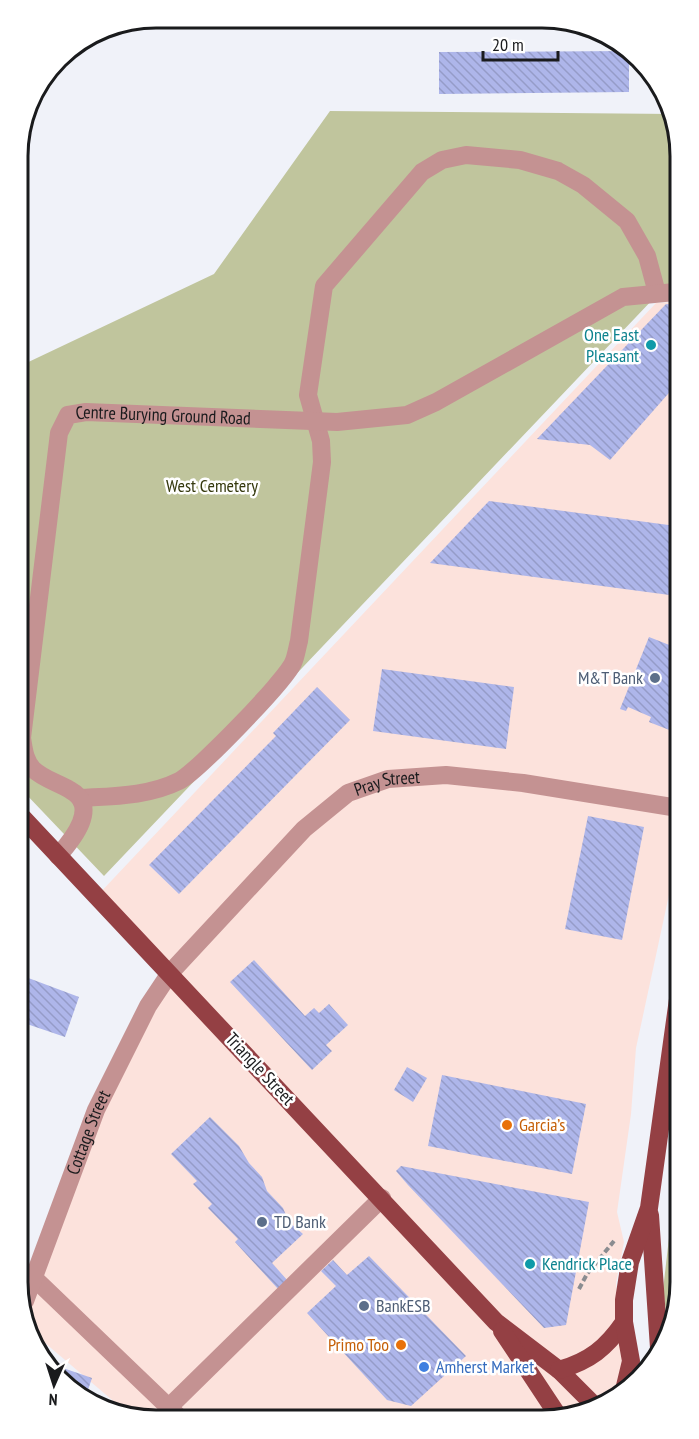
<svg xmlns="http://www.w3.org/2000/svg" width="699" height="1439" viewBox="0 0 699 1439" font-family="'PT Sans Narrow',sans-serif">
<defs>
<pattern id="building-back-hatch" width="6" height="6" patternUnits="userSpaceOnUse" patternTransform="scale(1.5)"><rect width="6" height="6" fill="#aeb6ea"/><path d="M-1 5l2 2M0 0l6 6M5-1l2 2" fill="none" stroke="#959cc8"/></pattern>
</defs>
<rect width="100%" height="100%" fill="#f0f2f9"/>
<!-- commercial -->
<path fill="#fce2dc" d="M675,302L678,853L636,1048L631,1114L617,1212L624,1242L616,1283L625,1373L617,1392L586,1414L138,1420L131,1416L25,1326V1301L96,1109L170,973L97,896L656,303Z"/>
<!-- park -->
<g fill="#c0c59d">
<path d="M330,111L674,114L675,297H655L104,876L23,791L20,366L214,274Z"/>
<path d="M680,1142L681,1292L668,1326L663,1290Z"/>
</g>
<!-- building -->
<g fill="url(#building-back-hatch)">
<path d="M629,51V92L439,94V52Z"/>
<path d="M666,304L675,305V386L610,460L590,445L537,439Z"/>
<path d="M489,501L676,526L677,596L430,563Z"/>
<path d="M649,637L677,648V733L649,722L651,717L628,707L626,711L620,709Z"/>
<path d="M382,669L514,687L506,749L373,731Z"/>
<path d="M317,687L350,720L179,894L149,865L276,736L273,733Z"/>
<path d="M588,816L644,827L622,940L565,929Z"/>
<path d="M254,960L305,1016L314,1008L319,1013L329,1004L348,1025L326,1045L332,1051L312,1070L230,982Z"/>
<path d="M23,976L79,997L65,1037L24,1023Z"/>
<path d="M407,1067L427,1078L413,1102L394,1090Z"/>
<path d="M442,1075L586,1104L572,1174L428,1146Z"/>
<path d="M210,1117L239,1146L249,1163L262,1177L267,1191L283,1208L289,1222L303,1234L272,1263L288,1281L279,1290L235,1242L238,1239L208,1208L212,1204L193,1184L197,1181L171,1154Z"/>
<path d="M401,1166L589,1202L566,1325L544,1328L408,1185L396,1171Z"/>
<path d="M369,1256L466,1356L411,1406L387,1400L307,1313L336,1286L321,1271L333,1260L347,1275Z"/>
<path d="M63,1368L92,1378L86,1396L66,1387L56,1372L61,1374Z"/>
</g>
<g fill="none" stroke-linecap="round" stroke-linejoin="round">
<!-- path -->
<path stroke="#8a8c90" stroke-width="4" stroke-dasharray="6 3" stroke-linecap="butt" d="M579,1289L587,1274L614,1241"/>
<!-- minor -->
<g stroke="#c49292" stroke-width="18">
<path d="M81,798C114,796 149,796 179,781C197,772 285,681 293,663C296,657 297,648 299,641L322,462L321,441L308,395L324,286L422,172L442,160L466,155L520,160L558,171L583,185L627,221L647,256L657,293"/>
<path id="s1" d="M58,856C73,839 100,806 70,790C59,783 43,779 33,769C25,761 24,750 22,738L59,433L68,415L86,412L337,422L407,415L436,402L623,297L675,292"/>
<path d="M34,1278L181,1419"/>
<path id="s2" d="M25,1301L96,1110L148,1006L170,973L304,829L348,793L388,779L446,775L523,783L678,808"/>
<path d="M168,1408L382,1198"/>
</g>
<!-- major -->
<g stroke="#944044" stroke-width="18">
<path d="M23,818L496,1322L559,1370L596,1407"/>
<path d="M650,1215L659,1348"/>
<path d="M502,1331L557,1414"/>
<path d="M559,1370C590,1361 606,1348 624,1322"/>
<path d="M625,1386L631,1361L624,1322V1300L630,1262L649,1208L679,992"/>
</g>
</g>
<!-- markers -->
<g fill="#0f9aa8" stroke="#fff" stroke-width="2">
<circle cx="651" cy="345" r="6"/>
<circle cx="530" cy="1264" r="6"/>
</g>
<g fill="#5c6f8a" stroke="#fff" stroke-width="2">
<circle cx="655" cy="678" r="6"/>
<circle cx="262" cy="1222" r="6"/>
<circle cx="364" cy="1306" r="6"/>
</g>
<g fill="#e8710a" stroke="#fff" stroke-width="2">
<circle cx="507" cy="1125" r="6"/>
<circle cx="401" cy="1345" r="6"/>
</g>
<circle fill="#3f7fe0" stroke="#fff" stroke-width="2" cx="424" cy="1367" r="6"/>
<g text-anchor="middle" stroke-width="5" stroke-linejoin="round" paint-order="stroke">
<!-- culture labels -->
<g font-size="18" fill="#0d838f" stroke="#fff" text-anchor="end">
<text x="639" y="341">One East<tspan x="639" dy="21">Pleasant</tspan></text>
<text x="542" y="1270" text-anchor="start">Kendrick Place</text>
</g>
<!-- street labels -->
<g font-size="18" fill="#1a1b1d" stroke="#fff">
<text dy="6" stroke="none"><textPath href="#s1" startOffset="578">Centre Burying Ground Road</textPath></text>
<text dy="6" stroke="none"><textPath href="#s2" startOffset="654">Pray Street</textPath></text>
<text transform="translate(260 1069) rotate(47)" y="6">Triangle Street</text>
<text dy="6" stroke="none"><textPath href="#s2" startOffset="180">Cottage Street</textPath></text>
</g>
<!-- park labels -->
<g font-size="18" fill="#35390d" stroke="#fff">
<text x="212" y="492">West Cemetery</text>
</g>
<!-- service labels -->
<g font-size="18" fill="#4e5e75" stroke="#fff" text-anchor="start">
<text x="643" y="684" text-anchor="end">M&amp;T Bank</text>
<text x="274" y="1228">TD Bank</text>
<text x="376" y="1312">BankESB</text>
</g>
<!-- food labels -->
<g font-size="18" fill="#c56008" stroke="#fff" text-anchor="start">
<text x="519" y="1131">Garcia’s</text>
<text x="389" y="1351" text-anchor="end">Primo Too</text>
</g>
<!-- shop labels -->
<g font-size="18" fill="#366cbe" stroke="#fff" text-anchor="start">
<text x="436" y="1373">Amherst Market</text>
</g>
</g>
<!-- crop -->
<path d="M0 0H699V1439H0ZM156 28H542A128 128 0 0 1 670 156V1282A128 128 0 0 1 542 1410H156A128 128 0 0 1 28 1282V156A128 128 0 0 1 156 28Z" fill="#fff" fill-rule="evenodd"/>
<path fill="none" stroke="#1a1b1d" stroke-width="3" d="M156 28H542A128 128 0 0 1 670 156V1282A128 128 0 0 1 542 1410H156A128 128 0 0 1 28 1282V156A128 128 0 0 1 156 28Z"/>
<!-- north arrow -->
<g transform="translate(54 1385) rotate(183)" stroke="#ffffff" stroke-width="4.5" paint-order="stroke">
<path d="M0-4.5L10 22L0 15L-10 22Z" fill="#1a1b1d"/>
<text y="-9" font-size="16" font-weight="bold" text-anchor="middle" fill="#1a1b1d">N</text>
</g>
<!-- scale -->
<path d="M483 51v9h75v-9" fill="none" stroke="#1a1b1d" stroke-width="3"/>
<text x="492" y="51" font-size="18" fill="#1a1b1d" stroke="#ffffff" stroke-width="4.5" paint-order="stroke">20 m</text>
</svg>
